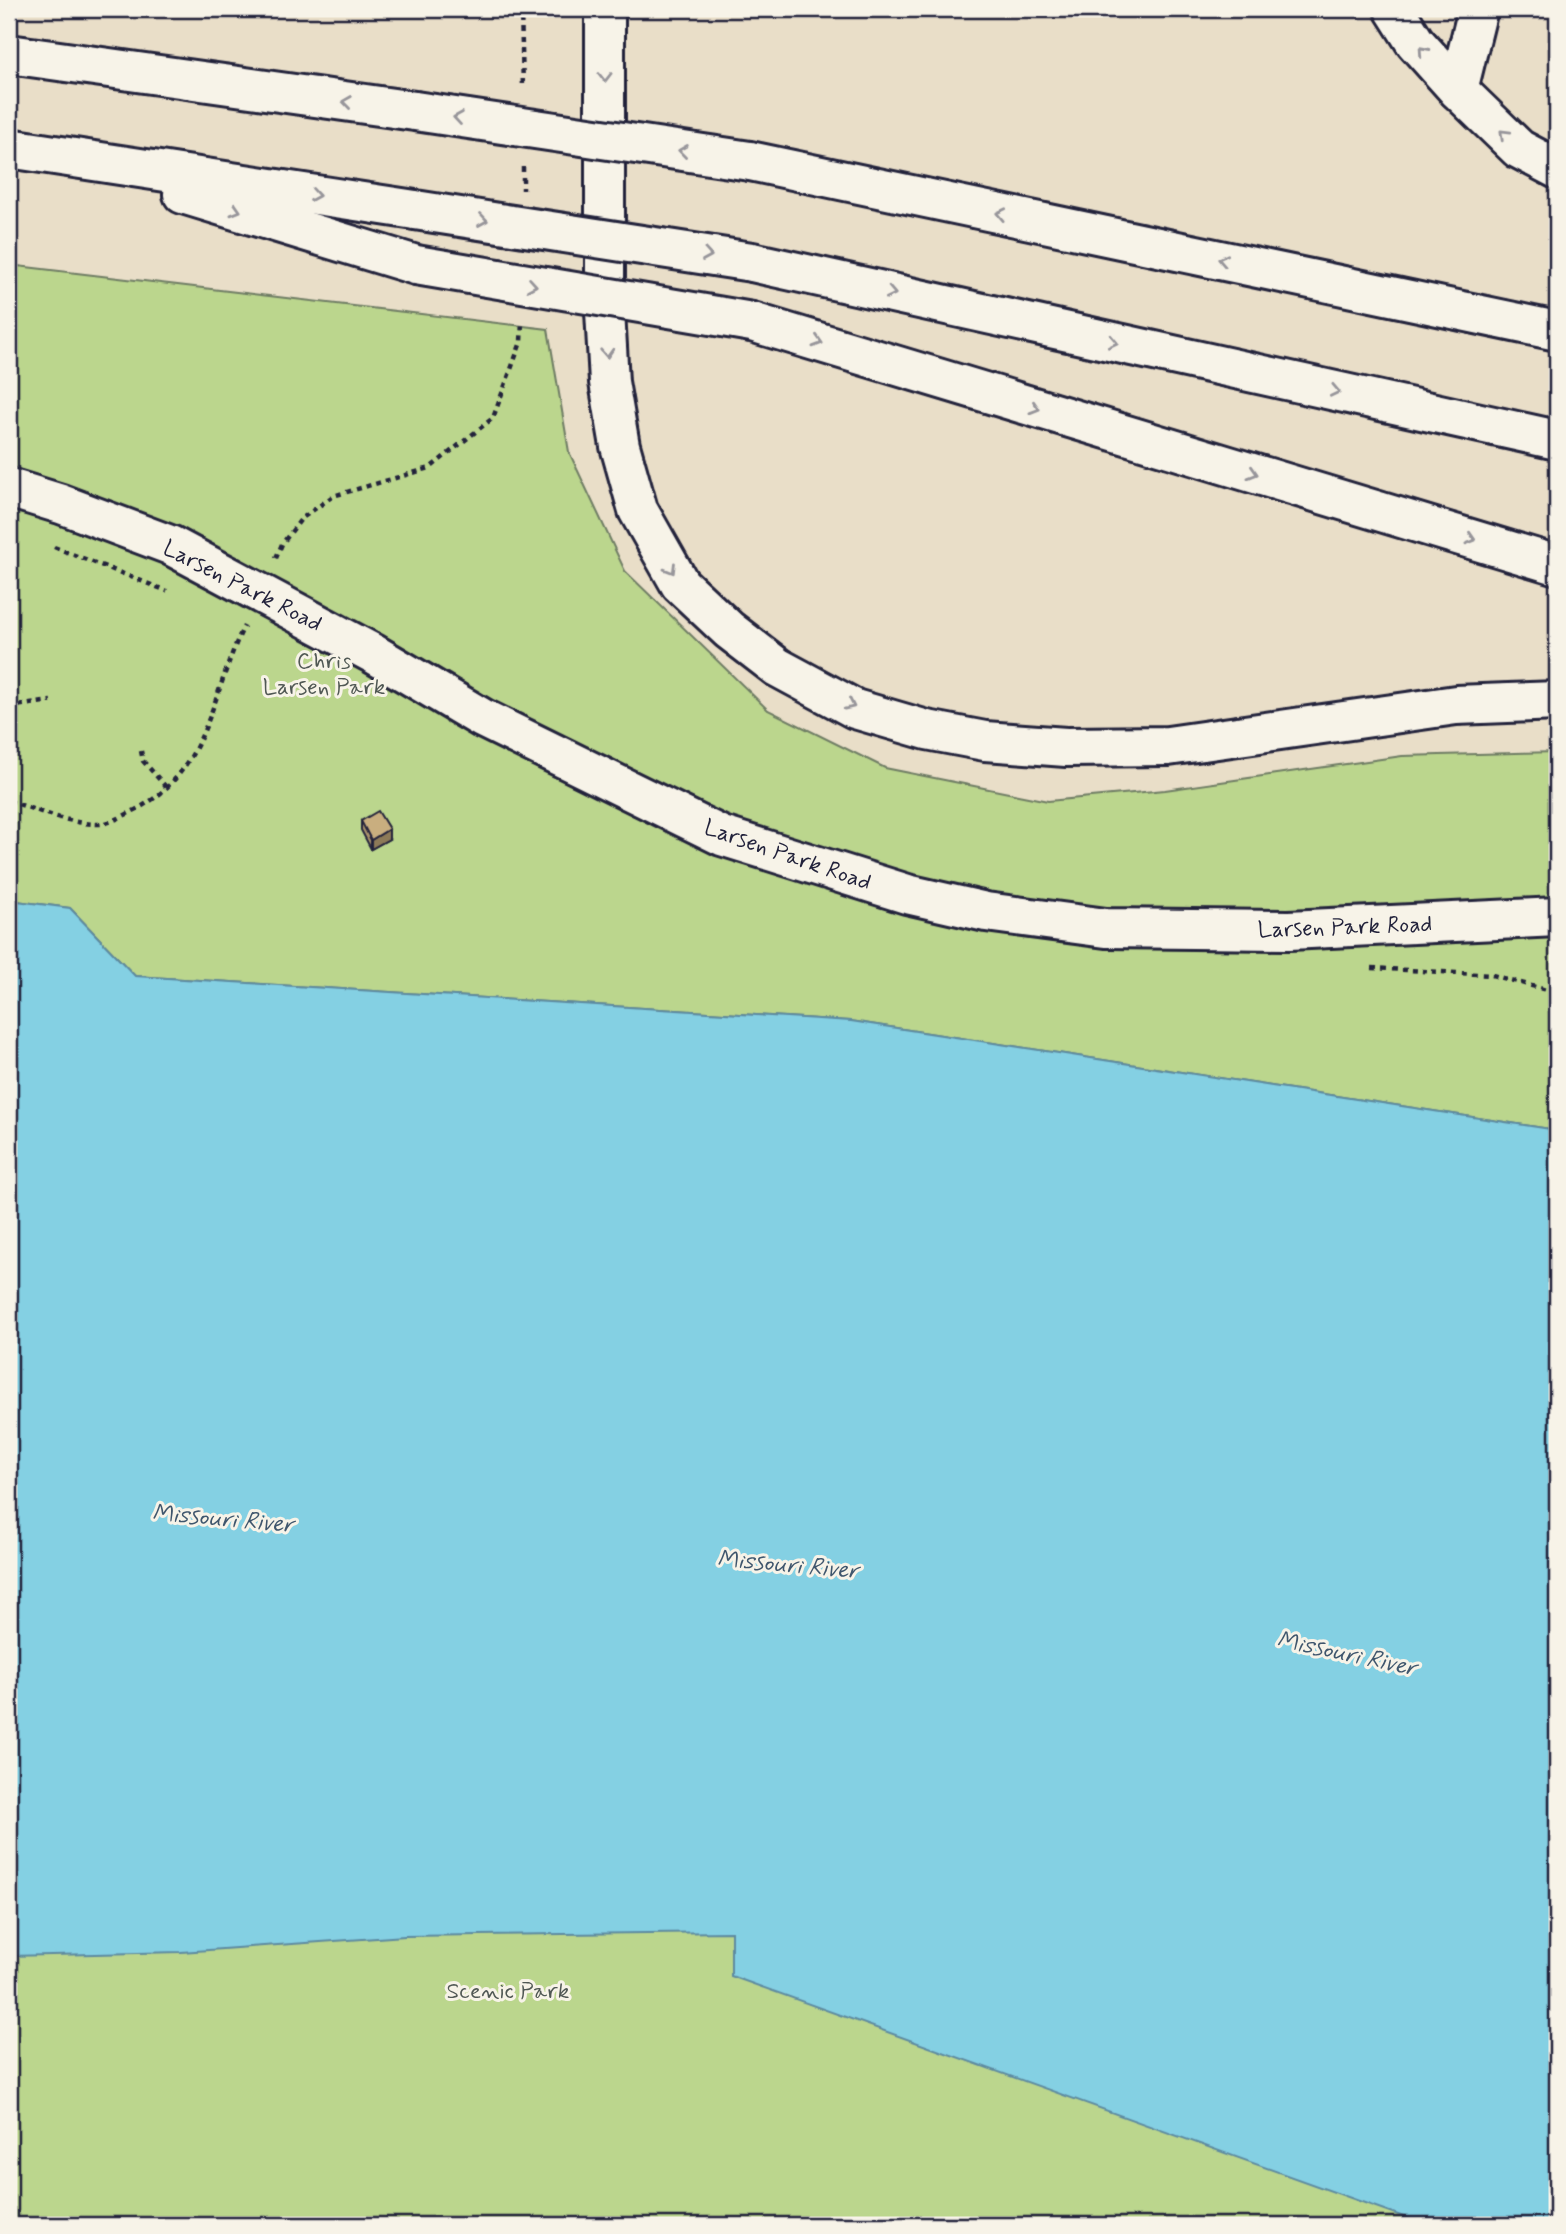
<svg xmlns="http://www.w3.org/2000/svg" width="1566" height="2234" viewBox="0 0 1566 2234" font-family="Mynerve,sans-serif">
<rect width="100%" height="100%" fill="#e9dec8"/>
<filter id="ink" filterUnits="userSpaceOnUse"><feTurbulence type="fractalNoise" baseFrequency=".0143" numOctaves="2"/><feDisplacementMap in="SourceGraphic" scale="14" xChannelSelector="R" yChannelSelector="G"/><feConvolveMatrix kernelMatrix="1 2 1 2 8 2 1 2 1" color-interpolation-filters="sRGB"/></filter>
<g filter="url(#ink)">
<!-- green -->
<g fill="#bbd68d" stroke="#6e7c64" stroke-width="2">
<path d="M9,265L548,329L569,452L625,571L768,710L885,768L1048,801L1165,790L1402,756L1557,752V1130L851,1021L135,976L70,908L9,900Z"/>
<path d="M519,1749L1557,2225H9V1845Z"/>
</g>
<!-- water -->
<path fill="#84d0e3" stroke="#5d8aa0" stroke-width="2" d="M9,900L70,908L135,976L851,1021L1557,1130V2225H1426L731,1976V1932L405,1936L181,1952L9,1956Z"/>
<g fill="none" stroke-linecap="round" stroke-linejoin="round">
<!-- minor casing -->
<g stroke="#22223b" stroke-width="44">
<path id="minor" d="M9,488L61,504L170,545L374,654L482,718L722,836L907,894L986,912L1106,928L1289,930L1557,917"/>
</g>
<!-- major casing -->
<g stroke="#22223b" stroke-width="44">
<path id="major" d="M605,9V311L609,382L620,446L638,510L680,584L729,630L777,667L855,709L927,730L985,741L1066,747L1168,746L1456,705L1557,701"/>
</g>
<!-- highway casing -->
<g stroke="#22223b" stroke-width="44">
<g id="highway">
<path d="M1394,9L1415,42L1458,90L1519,149L1557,169"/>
<path d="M9,54L415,111"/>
<path d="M1458,90L1478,9"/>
<path d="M9,148L415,210"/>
<path d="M750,161L1557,331"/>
<path d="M183,194L416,265"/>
<path d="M752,262L1557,440"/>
<path d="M752,322L1557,565"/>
</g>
</g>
<!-- path -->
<g stroke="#22223b" stroke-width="4.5" stroke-dasharray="5 5" stroke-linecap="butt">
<path d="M521,9L523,88"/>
<path d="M523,167V190"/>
<path d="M54,547L167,591"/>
<path d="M276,558L282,544L301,519L333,496L430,468L493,418L521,342L522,321"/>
<path d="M9,707L51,701"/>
<path d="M141,751L143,761L166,787"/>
<path d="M9,801C37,810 66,823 96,824C107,825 121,817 131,812C208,776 211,693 244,626"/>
<path d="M1372,968L1492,975L1557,993"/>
</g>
<!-- minor -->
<use href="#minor" stroke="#f7f3e8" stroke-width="38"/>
<!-- major -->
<use href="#major" stroke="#f7f3e8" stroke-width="38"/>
<!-- highway -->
<use href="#highway" stroke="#f7f3e8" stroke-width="38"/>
<!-- highway-bridge casing -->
<g stroke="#22223b" stroke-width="44" stroke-linecap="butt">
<g id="highway-bridge">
<path d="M415,111L750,161"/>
<path d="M415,210L752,262"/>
<path d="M416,265L752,322"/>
</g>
</g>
<!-- highway-bridge -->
<use href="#highway-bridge" stroke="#f7f3e8" stroke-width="38"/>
</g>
<!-- wall -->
<path fill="#ad966d" stroke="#22223b" stroke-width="2" d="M361,821L389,839L371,849L361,830Z"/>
<!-- shaded-wall -->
<path fill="#8d7a59" stroke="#22223b" stroke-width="2" d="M389,829V839L371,849V840Z"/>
<!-- building -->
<path fill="#c9ae7f" stroke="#22223b" stroke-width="2" d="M378,811L389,829L371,840L361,821Z"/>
<!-- one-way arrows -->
<defs><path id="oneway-chevron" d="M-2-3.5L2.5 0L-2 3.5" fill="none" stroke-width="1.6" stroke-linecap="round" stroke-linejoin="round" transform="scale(1.75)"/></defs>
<g stroke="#97959a">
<use href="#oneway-chevron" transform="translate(1423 51) rotate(-132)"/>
<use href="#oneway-chevron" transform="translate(605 77) rotate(90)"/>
<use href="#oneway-chevron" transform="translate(347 102) rotate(-172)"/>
<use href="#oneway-chevron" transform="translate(458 118) rotate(-171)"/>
<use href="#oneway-chevron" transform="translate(1504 134) rotate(-136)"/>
<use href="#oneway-chevron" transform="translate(683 151) rotate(-172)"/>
<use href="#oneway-chevron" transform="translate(315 195) rotate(9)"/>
<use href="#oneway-chevron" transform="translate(236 210) rotate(17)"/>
<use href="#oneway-chevron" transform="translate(1001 214) rotate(-168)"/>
<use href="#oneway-chevron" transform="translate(483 220) rotate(9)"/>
<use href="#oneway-chevron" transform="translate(707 255) rotate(9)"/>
<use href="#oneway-chevron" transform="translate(1223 260) rotate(-168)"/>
<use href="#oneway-chevron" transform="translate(532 285) rotate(10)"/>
<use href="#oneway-chevron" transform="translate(891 293) rotate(12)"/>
<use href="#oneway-chevron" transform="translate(818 342) rotate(17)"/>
<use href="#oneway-chevron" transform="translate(1113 342) rotate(12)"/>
<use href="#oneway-chevron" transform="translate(607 353) rotate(87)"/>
<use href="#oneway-chevron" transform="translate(1335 391) rotate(12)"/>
<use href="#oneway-chevron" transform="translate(1035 408) rotate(17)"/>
<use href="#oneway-chevron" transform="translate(1253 473) rotate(17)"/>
<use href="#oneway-chevron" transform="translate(1471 539) rotate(17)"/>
<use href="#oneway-chevron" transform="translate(671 569) rotate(59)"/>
<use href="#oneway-chevron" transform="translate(850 705) rotate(25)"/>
</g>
</g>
<g text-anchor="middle" stroke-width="6" stroke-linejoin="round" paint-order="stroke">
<!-- street labels -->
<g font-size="23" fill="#22223b" stroke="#f7f3e8">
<text transform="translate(243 585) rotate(27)" y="8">Larsen Park Road</text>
<text transform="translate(788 854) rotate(19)" y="8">Larsen Park Road</text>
<text transform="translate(1345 926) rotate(-2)" y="8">Larsen Park Road</text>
</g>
<!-- park labels -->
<g font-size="23" fill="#505854" stroke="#f7f3e8">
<text x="324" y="668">Chris<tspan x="324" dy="26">Larsen Park</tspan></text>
<text x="508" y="1998">Scenic Park</text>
</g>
<!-- water labels -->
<g font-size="24" font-style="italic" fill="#3f566d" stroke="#f7f3e8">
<text transform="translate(223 1518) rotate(5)" y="8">Missouri River</text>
<text transform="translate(788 1564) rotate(5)" y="8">Missouri River</text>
<text transform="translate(1347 1653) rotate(12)" y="8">Missouri River</text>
</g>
</g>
<!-- margin -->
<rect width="1566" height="2234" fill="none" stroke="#f7f3e8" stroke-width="35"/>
<rect x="18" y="18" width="1531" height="2199" fill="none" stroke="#22223b" stroke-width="2.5" filter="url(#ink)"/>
</svg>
